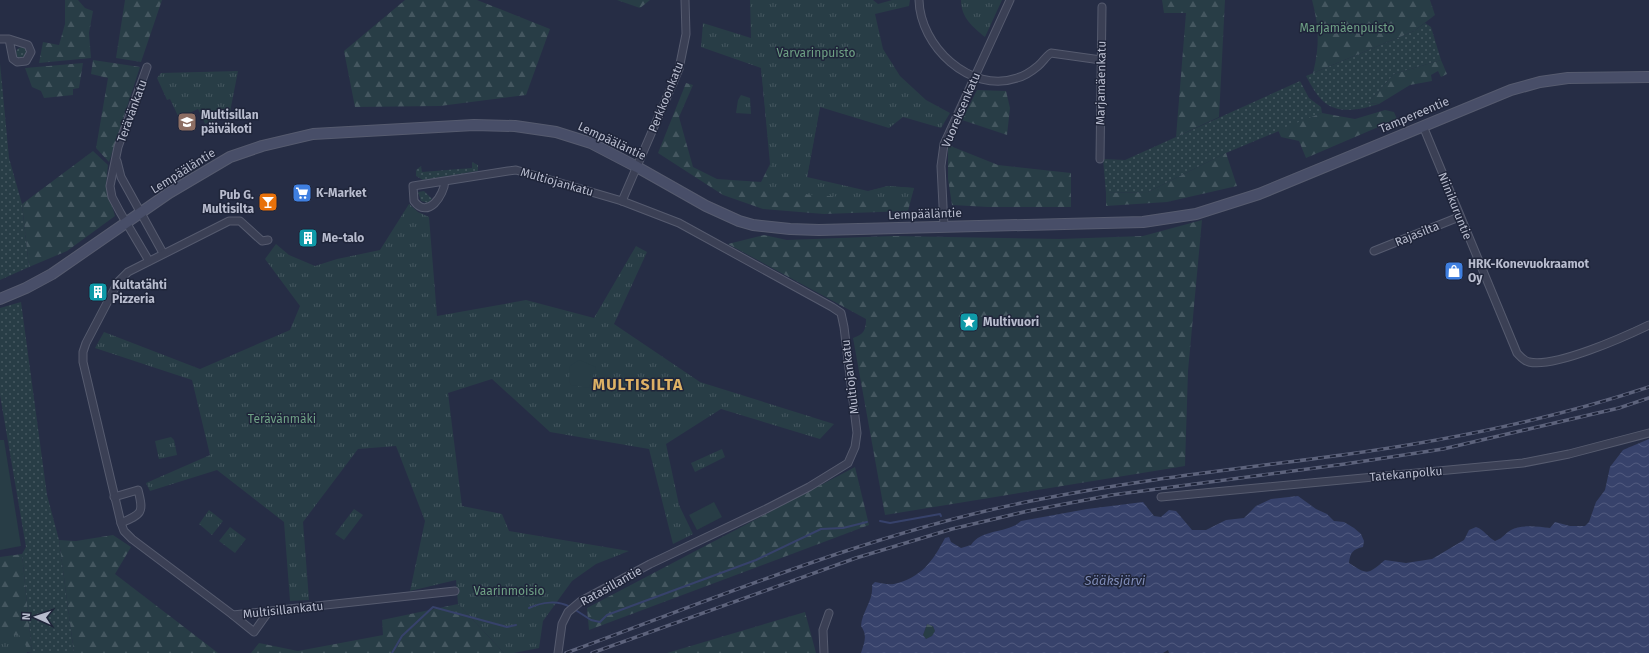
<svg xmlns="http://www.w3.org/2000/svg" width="1649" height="653" viewBox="0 0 1649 653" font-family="'Fira Sans',sans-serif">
<defs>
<pattern id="grass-dots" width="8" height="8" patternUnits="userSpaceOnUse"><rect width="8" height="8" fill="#283d46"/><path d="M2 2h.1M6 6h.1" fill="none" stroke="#455760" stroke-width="1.8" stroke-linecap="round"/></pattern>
<pattern id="forest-firs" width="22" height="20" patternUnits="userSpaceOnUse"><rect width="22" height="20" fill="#283d46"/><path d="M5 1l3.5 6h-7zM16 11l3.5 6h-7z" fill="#455760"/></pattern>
<pattern id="park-tufts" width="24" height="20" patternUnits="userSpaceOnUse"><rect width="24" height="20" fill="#283d46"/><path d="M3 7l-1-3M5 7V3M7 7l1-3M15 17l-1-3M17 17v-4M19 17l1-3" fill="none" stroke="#455760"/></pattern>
<pattern id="water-waves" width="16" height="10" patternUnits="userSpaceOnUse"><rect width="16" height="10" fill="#37426b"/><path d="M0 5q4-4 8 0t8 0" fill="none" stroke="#525b7f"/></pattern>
</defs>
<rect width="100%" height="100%" fill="#262d45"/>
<!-- grass -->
<g fill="url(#grass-dots)">
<path d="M1425,23L1431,27L1441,60L1394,74L1368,103L1379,104C1363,109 1339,115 1324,102C1316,95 1311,85 1306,76L1414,31Z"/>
<circle cx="22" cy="53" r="6"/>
<path d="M0,63L9,158L22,204L29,267L0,280Z"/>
<path d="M1300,81L1309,98L1321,107L1322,113L1226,153L1148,192L1106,193L1103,159L1125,160Z"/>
<path d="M472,162L478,165V171L423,180L416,176V170L421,166L422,172L472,168Z"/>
<path d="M424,191L432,199L428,203L421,201L418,192Z"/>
<path d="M21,302L47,495L59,540L74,653H32L22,554L26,547L0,395V308Z"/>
</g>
<!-- forest -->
<g fill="url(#forest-firs)">
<path d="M65,0H78L85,8L93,11L89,33L91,58L39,63L43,42L59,45L65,24Z"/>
<path d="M125,0H162L141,62L116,58Z"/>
<path d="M405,0H477L550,29L526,95L440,106L355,107L344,51Z"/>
<path d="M617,0H650L640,8Z"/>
<path d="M1162,0H1225L1219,117L1176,137L1186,13H1164Z"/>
<path d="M1312,0H1430L1435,15L1414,31L1313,73C1320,45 1319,27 1312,0Z"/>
<path d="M93,60L140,67L109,162L96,148L108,78L91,74Z"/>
<path d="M1441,60L1447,74L1441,77L1438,71L1431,75L1432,81L1410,85L1379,104L1368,103L1394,74Z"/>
<path d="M83,63L79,88L73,89V95L44,98L41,91L32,87L25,68Z"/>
<path d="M761,67L820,107L807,177L820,195L869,191L888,186L914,188L908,211L824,214L763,209L723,195L658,153L686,83L693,85L679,117L693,167L717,179L761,182L770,164Z"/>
<path d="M977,90L1006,91L1010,108L1007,135L962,120Z"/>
<path d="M1385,110L1394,112L1397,119L1306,158L1299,141L1281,137L1278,130L1322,113L1355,119Z"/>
<path d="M948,145L998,165L1071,173V207H988L952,205L948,179Z"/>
<path d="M93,151L108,165L106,185L115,216L67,251L29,267L22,204Z"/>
<path d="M1226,153L1237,186L1167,202L1106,206V193L1148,192Z"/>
<path d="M1202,220L1188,371L1185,466L885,515L853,338C864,334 866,330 866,319L728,244L764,235L787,240L893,236L1060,239L1143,236Z"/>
<path d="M855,467L869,525L589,630L587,608Z"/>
<path d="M113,535L131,547L115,574L218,653H74L59,540L76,541Z"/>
<path d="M22,554L32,653L0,646V557Z"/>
<path d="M458,604L504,653H251L259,643L298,651L383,635L382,620Z"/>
<path d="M805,612L816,653H667Z"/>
<path d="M927,624L933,626L935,631L932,636L926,639L923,635Z"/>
</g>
<!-- park -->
<g fill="url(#park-tufts)">
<path d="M750,0H873L878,4L892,0H910L909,6L875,14L883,49L900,76L926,100L950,113L941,128L903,117L889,128L820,107L807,177L868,191L888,186L914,188L910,200L890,201L766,191L771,164L761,68L701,47L703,23L751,38Z"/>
<path d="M961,0H1002L985,37C973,27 961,18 961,0Z"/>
<path d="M238,71L230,112L225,116L205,124L198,109L179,118L170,99L167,100L157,78L161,73Z"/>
<path d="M741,95L750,98L751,114L736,113L738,100Z"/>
<path d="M409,204L418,212L429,217L437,316L526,300L594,318L636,246L647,252L614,324L700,382L834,424L820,439L721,409L666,444L679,505L693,534L673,544L649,449L550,432L492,379L448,393L462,506L502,514L509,531L629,551L596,564L572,581L543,621L539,648L514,653H504L458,604L456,580L410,591L425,521L396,446L358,449L303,522L309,600L290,601L284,522L217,470L150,491L146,483L210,455L192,380L95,348L104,332L200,369L290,330L300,306L265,259L276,244L289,255L315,266L337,259L380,250Z"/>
<path d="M171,437L174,440L177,455L159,459L155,441Z"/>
<path d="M722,449L725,457L695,472L691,463Z"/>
<path d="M354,509L363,515L344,540L335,534Z"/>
<path d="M209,510L223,521L212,535L199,524Z"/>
<path d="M230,527L246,539L235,553L219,541Z"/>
<path d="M0,634L24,636L27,653H0Z"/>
</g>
<!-- pitch -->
<g fill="#283d46">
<path d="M579,360L596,367L589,388L571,385L569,381L570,366Z"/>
<path d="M0,440H4L21,546L0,550Z"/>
<path d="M714,502L722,517L697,530L689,515Z"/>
</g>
<!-- water -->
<path fill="url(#water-waves)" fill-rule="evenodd" d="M1649,439V653H1169L1168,650L1163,653H861C864,643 868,636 861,626C862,611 874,600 872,585L875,582C881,583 888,585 894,584C921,578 933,561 945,538L949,537L951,542L961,548L971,545C982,528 1007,534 1021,521L1087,509L1143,502L1154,516L1161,517L1169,510L1176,511L1192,530H1206L1226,520L1244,518L1256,506L1271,499L1298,496L1316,509L1327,514L1334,521L1344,522L1354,528L1361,534L1364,541L1363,547C1353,549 1350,553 1349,563C1368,575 1367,575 1385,560L1406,563L1432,559L1464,540L1469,530L1476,527C1485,530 1487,537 1495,541C1505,537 1504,534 1511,530C1521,524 1539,527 1550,528L1555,522L1570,526H1585L1589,522L1596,502L1605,490L1610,467L1623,450ZM927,624L933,626L935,631L932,636L926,639L923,635Z"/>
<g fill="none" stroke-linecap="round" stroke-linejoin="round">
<!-- stream -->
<g stroke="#37426b" stroke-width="2">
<path d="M880,521L890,523L940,514L941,516"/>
<path d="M529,608C542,602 558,600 570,607"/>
<path d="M574,609L591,620L600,622L607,615L756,560L821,529L843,528L867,522"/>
<path d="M392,653L402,636L433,607L507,627L516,625"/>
</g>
<!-- street casing -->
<g stroke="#565b6f" stroke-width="9">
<g id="street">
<path d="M919,0C920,46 970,94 1017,78C1025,76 1032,71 1038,66C1043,62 1046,56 1051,53L1101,60"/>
<path d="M0,39H9L28,45L31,52L26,61L17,62L13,59L9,39"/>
<path d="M147,67L118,147L110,186L112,197L120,212L149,261"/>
<path d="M1423,126L1517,353C1520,356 1524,361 1529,362C1555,368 1624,337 1649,325"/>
<path d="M1100,159L1102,7"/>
<path d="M117,161L121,177L163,253"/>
<path d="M445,181C444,195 428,220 414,201L413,186L508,171L516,170L622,201L679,223L832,307L841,313L844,327L857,433L855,447L848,463L809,487L766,509L650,564L581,601L568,612L562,624L558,653"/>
<path d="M622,201L679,69L686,34L685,0"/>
<path d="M944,226L941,166L944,144L1010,0"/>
<path d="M268,240L262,241L240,221H229L128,272L118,282L86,343L83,352V362L121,523L124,531L132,539L233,615L455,591"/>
<path d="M1374,251L1459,217"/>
<path d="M114,497L138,490C144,513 142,514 121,523"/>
<path d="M1161,497L1523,463L1569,454L1649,433"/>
<path d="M233,615L254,632L269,611"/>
<path d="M824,653L823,630L829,613"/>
</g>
</g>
<!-- secondary casing -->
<g stroke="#565b6f" stroke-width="12">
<path id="secondary" d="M0,299L26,288L52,274L169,193L230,157L262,146L313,134L474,125L515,126L556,132L591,143L637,167L706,206L739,221L753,225L790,229L819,230L1143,222L1196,214L1259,194L1511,90L1540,82L1568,78L1649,77"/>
</g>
<!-- street -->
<use href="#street" stroke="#3b4055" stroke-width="7"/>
<!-- secondary -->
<use href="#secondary" stroke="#484e68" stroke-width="10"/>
<!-- rail casing -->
<g stroke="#5d637c" stroke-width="3.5">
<g id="rail">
<path d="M566,653C719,597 871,533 1031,501C1134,480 1238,469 1342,455C1445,441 1550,420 1649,387"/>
<path d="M592,653L856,558L952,529L1028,511L1112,495L1345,464L1443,449L1619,408L1649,398"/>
</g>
</g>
<!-- rail -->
<use href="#rail" stroke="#1f253a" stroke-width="2" stroke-dasharray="6" stroke-linecap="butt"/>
</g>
<!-- icons -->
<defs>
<g id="school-square" transform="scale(1)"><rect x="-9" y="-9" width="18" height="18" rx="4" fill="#8d6e63" stroke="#1f253a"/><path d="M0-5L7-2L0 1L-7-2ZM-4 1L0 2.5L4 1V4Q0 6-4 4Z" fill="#fff"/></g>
<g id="supermarket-square" transform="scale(1)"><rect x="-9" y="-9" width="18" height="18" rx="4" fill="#3f7fe0" stroke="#1f253a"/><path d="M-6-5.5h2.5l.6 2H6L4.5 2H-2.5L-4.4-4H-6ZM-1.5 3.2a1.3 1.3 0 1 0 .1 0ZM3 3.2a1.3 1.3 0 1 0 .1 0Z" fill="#fff"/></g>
<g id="bar-square" transform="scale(1)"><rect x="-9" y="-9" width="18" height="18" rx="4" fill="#e8710a" stroke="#1f253a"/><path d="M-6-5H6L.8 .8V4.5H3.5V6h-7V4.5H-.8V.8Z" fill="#fff"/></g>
<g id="building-square" transform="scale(1)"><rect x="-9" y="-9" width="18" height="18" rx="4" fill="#0f9aa8" stroke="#1f253a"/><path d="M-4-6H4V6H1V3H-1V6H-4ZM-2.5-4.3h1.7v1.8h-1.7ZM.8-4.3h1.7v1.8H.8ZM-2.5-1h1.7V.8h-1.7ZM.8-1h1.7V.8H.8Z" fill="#fff"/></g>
<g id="shop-square" transform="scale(1)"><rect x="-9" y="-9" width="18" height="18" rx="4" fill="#3f7fe0" stroke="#1f253a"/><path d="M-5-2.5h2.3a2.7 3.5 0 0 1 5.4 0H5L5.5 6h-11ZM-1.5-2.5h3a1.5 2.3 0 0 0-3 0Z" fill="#fff"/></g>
<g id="sight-square" transform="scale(1)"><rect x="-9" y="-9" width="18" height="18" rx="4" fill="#0f9aa8" stroke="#1f253a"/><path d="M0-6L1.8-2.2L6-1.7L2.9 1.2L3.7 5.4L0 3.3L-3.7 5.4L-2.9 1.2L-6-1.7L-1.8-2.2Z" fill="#fff"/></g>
</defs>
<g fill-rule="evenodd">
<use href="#school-square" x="187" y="122"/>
<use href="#supermarket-square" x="302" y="193"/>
<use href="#bar-square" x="268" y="202"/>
<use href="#building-square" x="308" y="238"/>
<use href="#shop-square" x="1454" y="271"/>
<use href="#building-square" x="98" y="292"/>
<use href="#sight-square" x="969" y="322"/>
</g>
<g text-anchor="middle" stroke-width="3" stroke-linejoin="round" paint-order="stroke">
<!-- park labels -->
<g font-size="12" fill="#6ea084" stroke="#1f253a">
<text x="1347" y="32">Marjamäenpuisto</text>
<text x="816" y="57">Varvarinpuisto</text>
<text x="282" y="423">Terävänmäki</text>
<text x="509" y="595">Vaarinmoisio</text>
</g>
<!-- street labels -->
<g font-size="12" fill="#b8bcce" stroke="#1f253a">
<text transform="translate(1101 83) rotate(-89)" y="4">Marjamäenkatu</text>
<text transform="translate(666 97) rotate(-68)" y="4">Perkkoonkatu</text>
<text transform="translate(961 110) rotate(-67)" y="4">Vuoreksenkatu</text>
<text transform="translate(132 111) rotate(-70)" y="4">Terävänkatu</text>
<text transform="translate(1414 115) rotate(-23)" y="4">Tampereentie</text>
<text transform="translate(612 141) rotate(25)" y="4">Lempääläntie</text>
<text transform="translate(183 171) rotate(-32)" y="4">Lempääläntie</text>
<text transform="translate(557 182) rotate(16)" y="4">Multiojankatu</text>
<text transform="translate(1455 206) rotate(68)" y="4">Niinikuruntie</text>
<text transform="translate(925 214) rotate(-2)" y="4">Lempääläntie</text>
<text transform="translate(1417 234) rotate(-22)" y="4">Rajasilta</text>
<text transform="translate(850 377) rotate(-97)" y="4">Multiojankatu</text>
<text transform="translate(1406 474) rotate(-5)" y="4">Tatekanpolku</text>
<text transform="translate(611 586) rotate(-29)" y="4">Ratasillantie</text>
<text transform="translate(283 610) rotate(-6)" y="4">Multisillankatu</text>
</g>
<!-- poi labels -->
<g font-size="12" font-weight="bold" fill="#b8bcce" stroke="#1f253a" text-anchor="start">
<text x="201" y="119">Multisillan<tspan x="201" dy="14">päiväkoti</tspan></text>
<text x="316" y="197">K-Market</text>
<text x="254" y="199" text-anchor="end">Pub G.<tspan x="254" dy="14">Multisilta</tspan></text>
<text x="322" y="242">Me-talo</text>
<text x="1468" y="268">HRK-Konevuokraamot<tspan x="1468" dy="14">Oy</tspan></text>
<text x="112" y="289">Kultatähti<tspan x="112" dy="14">Pizzeria</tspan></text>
<text x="983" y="326">Multivuori</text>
</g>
<!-- water labels -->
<g font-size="13" font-style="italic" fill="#7e8bb6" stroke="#1f253a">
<text x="1115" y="585">Sääksjärvi</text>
</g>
<!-- district labels -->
<g font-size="16" font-weight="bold" letter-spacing="1" fill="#ddb165" stroke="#1f253a">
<text x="638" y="390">MULTISILTA</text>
</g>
</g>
<!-- north arrow -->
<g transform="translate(36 617) rotate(273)" stroke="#1f253a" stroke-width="3" paint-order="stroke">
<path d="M0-3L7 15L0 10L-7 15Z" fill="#b8bcce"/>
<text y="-6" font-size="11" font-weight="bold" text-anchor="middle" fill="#b8bcce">N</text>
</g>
</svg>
